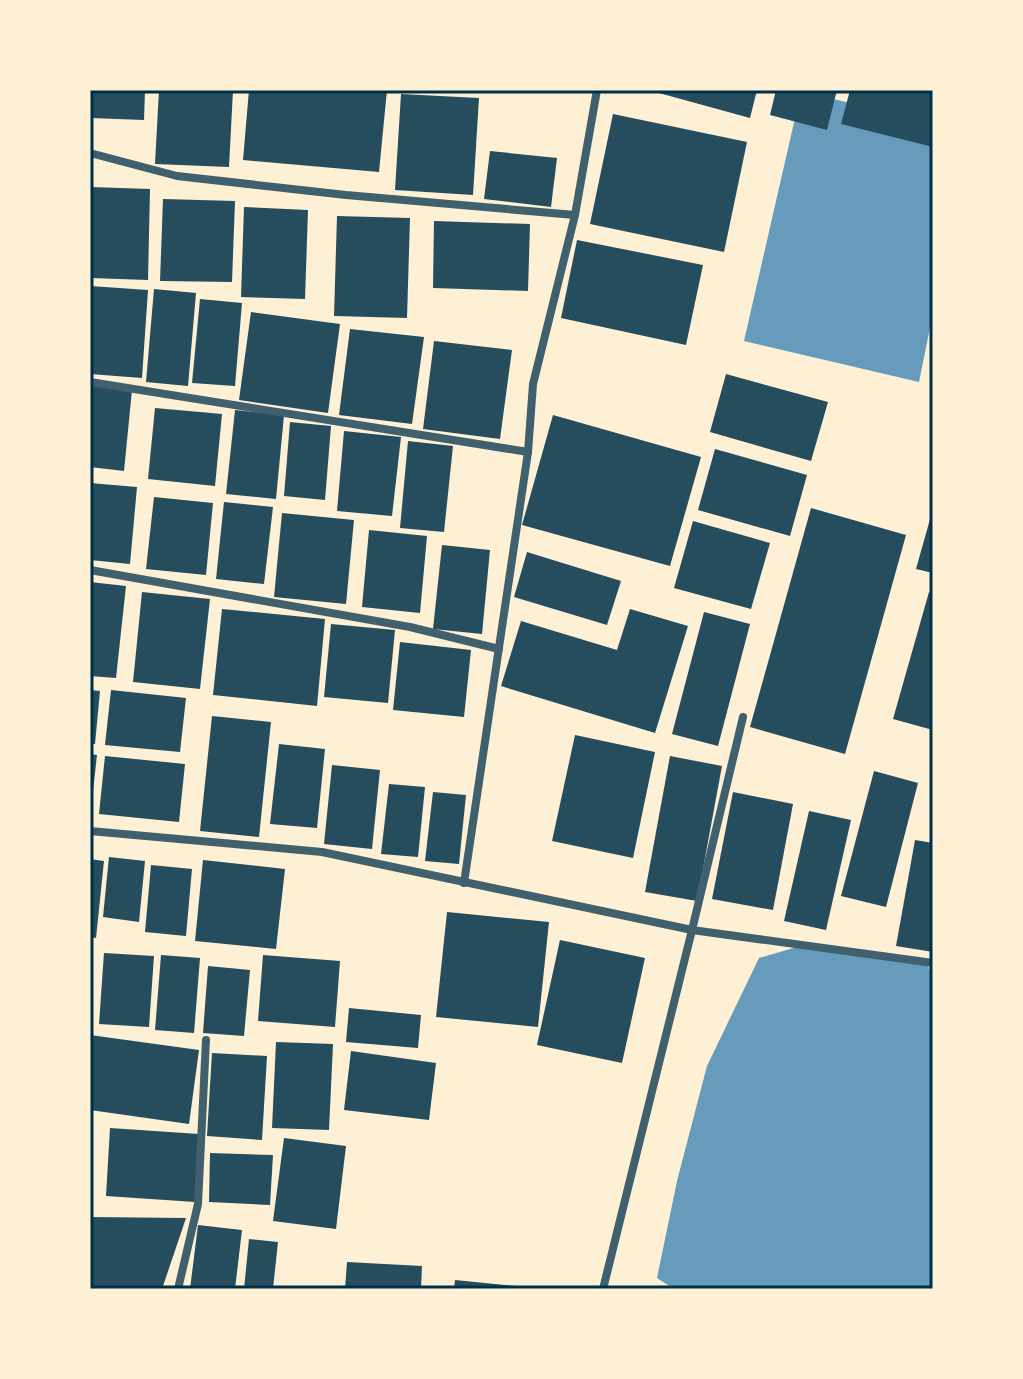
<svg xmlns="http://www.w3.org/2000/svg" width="1023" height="1379" viewBox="0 0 1023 1379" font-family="'Space Grotesk',sans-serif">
<rect width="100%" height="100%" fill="#fdf0d5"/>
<!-- water -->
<g fill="#669bbc">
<path d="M801,92L933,121V313L919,382L744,341Z"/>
<path d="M797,947L927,962L933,981V1289H674L657,1278L677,1181L707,1066L759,958Z"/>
</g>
<!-- building -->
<g fill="#264d5e">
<path d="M90,90H145L144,120L90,118Z"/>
<path d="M159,90H233L229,167L155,164Z"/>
<path d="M249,90H387L379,172L243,160Z"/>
<path d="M648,90H757L750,118Z"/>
<path d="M776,90H837L827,130L770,115Z"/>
<path d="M850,90H933V147L841,124Z"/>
<path d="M401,94L479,98L473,195L395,190Z"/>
<path d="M613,114L747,142L724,252L590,224Z"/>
<path d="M490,151L557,158L551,207L484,199Z"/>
<path d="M90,187L150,189L148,280L90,278Z"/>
<path d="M163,199L235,201L232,282L160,281Z"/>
<path d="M244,207L308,210L305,299L241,297Z"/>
<path d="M337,216L410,218L407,318L334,316Z"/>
<path d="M434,221L530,224L528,291L433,288Z"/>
<path d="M577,240L703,265L686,345L561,318Z"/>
<path d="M90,286L148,290L142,378L90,374Z"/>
<path d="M154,289L196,293L188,386L146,382Z"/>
<path d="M200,299L242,303L235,386L192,383Z"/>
<path d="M251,312L340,324L328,413L239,400Z"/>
<path d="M350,329L424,337L412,424L339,415Z"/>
<path d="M434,341L512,350L500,439L423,429Z"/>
<path d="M726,374L828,402L811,461L710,432Z"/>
<path d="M90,386L132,390L124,471L90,467Z"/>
<path d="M155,408L222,414L215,486L148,479Z"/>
<path d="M235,410L284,415L276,499L226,494Z"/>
<path d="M553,415L701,457L670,566L522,525Z"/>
<path d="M290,422L331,426L325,500L284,496Z"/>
<path d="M344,431L401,437L392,516L337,511Z"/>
<path d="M408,441L453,446L444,532L400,528Z"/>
<path d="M715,449L807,475L790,536L698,510Z"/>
<path d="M90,483L137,487L130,564L90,560Z"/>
<path d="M154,497L213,503L206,575L146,569Z"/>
<path d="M224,502L273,507L264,584L216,579Z"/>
<path d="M811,508L906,535L845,754L750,727Z"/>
<path d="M932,512H933V573L916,569Z"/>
<path d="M282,513L354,520L346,604L274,597Z"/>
<path d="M693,521L770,543L751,609L674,588Z"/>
<path d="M369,530L427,536L420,613L362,607Z"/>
<path d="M442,545L490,550L482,634L433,629Z"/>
<path d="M527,552L621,581L607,625L514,597Z"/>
<path d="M90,582L126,586L116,678L90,676Z"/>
<path d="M142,592L210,599L200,689L133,682Z"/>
<path d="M929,592L933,593V730L893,719Z"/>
<path d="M222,609L325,619L317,706L213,695Z"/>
<path d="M630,609L688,626L655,733L501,686L521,621L617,650Z"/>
<path d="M704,612L750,624L718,746L672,734Z"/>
<path d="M331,624L395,630L388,703L324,697Z"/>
<path d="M400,642L471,650L464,717L393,710Z"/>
<path d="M90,690L100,691L95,744H90Z"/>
<path d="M111,690L186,698L180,752L105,745Z"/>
<path d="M212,716L271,722L259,837L200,831Z"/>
<path d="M575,735L655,752L633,858L552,841Z"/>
<path d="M279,744L325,749L317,828L270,824Z"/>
<path d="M90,754L97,755L92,800L90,799Z"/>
<path d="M105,756L185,764L179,822L99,814Z"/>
<path d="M670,756L722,766L697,901L645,892Z"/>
<path d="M332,765L380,770L372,849L324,844Z"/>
<path d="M874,771L918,783L886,907L841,896Z"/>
<path d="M389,784L425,787L418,857L381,854Z"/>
<path d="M433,792L466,795L459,864L425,861Z"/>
<path d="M733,792L793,804L773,910L712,899Z"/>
<path d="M809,811L851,820L826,930L784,921Z"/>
<path d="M915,840L933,843V952L896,946Z"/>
<path d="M109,857L145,861L139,922L103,917Z"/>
<path d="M90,859L104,861L96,938L90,937Z"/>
<path d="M203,860L285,869L276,949L195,941Z"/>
<path d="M151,865L192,869L186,936L145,932Z"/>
<path d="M447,912L549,922L538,1027L436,1017Z"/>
<path d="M560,940L645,958L622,1063L537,1045Z"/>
<path d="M104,953L154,956L149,1027L99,1024Z"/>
<path d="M161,955L200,958L194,1033L155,1030Z"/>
<path d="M263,955L340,961L335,1027L258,1021Z"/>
<path d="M208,966L250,970L244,1036L203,1033Z"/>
<path d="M349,1008L421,1015L418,1048L346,1042Z"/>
<path d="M90,1035L199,1050L189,1124L90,1110Z"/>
<path d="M276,1042L333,1044L329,1130L272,1128Z"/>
<path d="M351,1051L436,1063L429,1120L344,1110Z"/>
<path d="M212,1053L267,1056L262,1140L207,1136Z"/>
<path d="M110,1128L199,1134L195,1202L106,1196Z"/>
<path d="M284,1138L346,1146L336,1229L273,1221Z"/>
<path d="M210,1153L273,1155L270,1205L209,1202Z"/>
<path d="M90,1217L186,1218L162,1289H90Z"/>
<path d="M198,1225L242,1230L235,1289H190Z"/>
<path d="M249,1239L278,1242L273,1289H244Z"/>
<path d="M347,1262L422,1266L421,1289H345Z"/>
<path d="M455,1280L526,1287V1289H454Z"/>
</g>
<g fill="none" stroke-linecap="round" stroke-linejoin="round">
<!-- minor -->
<g stroke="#3f606c" stroke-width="8">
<path d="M90,153L177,176L346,195L575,215"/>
<path d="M90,382L528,452"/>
<path d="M90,570L410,627L499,649"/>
<path d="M90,831L322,852L692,930L743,717"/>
<path d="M464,883L528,452L533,384L575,215L597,90"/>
<path d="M178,1289L198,1204L206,1040"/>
<path d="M603,1289L692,930L933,963"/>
</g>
</g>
<!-- border -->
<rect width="1023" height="1379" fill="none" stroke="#fdf0d5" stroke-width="184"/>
<rect x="92" y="92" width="839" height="1195" fill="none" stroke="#003049" stroke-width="3"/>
</svg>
